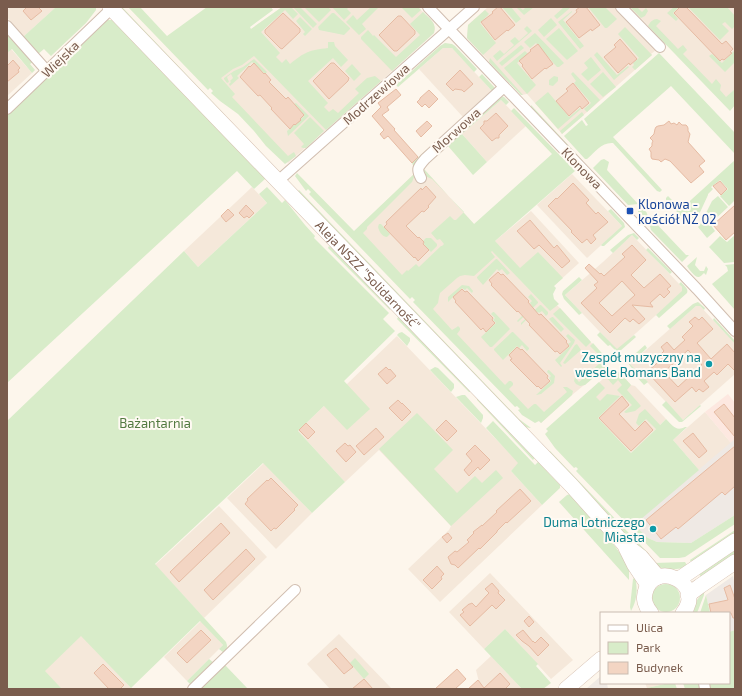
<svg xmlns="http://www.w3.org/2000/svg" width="742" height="696" viewBox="0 0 742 696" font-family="'Exo 2',sans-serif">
<rect width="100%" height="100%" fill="#fdf6ec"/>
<!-- residential -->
<g fill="#f5e8da">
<path d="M10,7H56L23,37L7,17V10Z"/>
<path d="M282,7H418L433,22L435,28L434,33L381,81L288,163L211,82L251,29Z"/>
<path d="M488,7H615L656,50L651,54L652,55L562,134L527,94L521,95L467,38L468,25Z"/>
<path d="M630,7H735V89L722,101Z"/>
<path d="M443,48H452L492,91L463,117L419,69Z"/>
<path d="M11,49L32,73L7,96V53Z"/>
<path d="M501,100L526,126L487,162L462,134Z"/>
<path d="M423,168L474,224L406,286L354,232L413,175L415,170Z"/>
<path d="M572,174L622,226L587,258L537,205Z"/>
<path d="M252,187L267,203L198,267L184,251Z"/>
<path d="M531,211L579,263L545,294L560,308L607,360L605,364L606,367L572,395L541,423L425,305L495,241Z"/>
<path d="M632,235L682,287L683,291L617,350L565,295L603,262Z"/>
<path d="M696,306H700L735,344V374L683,420L630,364Z"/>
<path d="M397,336L519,463L511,471L542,505L440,602L408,569L449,530L451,526L379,450L345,482L298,431Z"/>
<path d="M616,371L620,373L631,385L635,386L666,419L631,453L580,399L611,372L612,374Z"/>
<path d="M705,412L731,443L699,470L673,440Z"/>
<path d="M264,463L312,513L276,549L227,498Z"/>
<path d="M219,506L267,557L204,618L155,565Z"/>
<path d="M490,573L573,660L551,679L505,629L484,649L449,612Z"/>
<path d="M201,621L223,645L187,681L164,657Z"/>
<path d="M339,634L392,689H330L307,664Z"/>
<path d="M81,635L131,688L130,689H62L44,671Z"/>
<path d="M491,656L522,689H485L479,682L476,670Z"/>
<path d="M645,683H669L647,688Z"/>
</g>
<!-- commercial -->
<path fill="#fde8e0" d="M728,394L735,403V439L731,443L705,412Z"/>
<!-- industrial -->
<g fill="#efe9e4">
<path d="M735,439V515L691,543L657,542L648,538L633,525Z"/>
<path d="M733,576L735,586V630L729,632V613H710L706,595Z"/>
<path d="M601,676V683H607L608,689H586Z"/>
</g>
<!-- green -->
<g fill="#d8ecc9">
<path d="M56,7H96V10L86,23L51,56L44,49L38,54L23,37Z"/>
<path d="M118,7H122L225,115L224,116Z"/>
<path d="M128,7H140L167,36L207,7H271L273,10L250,27L251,29L282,7H291L298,14L293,19L285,10L261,32L280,53L276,57L282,63L286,59L290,64C305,52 309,50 328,48V42H334L335,46L348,60L341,67L333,58L308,81L328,103L324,107L329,112L333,109L338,113L359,93L355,89L367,78L375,76L381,81L326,130L254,56L242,65L233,69L221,78L235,94L232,97L288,156L294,152L296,156L285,164L266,146L254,131L238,114L220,101L211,93L213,91L210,88L208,90Z"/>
<path d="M293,7H300L317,24L313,28Z"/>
<path d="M304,7H328L331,10L319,22Z"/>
<path d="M332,7H349L347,9L351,13L344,20Z"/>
<path d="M371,7H379L362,24L366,29L359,35L346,22L353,15L357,20Z"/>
<path d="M403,7H418L421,10L412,18L402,8Z"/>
<path d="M502,7H511L521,19L516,23Z"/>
<path d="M516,7H519L523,10L526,7H534L524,15Z"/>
<path d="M564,7H569L570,8L557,19L554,16Z"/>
<path d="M588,7H605L617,19L607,28H605Z"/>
<path d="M630,7H637L642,12L646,8L648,11L645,16L641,18Z"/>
<path d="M674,7H679L673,13L678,19L676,21L667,13Z"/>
<path d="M688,7H727L735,16V26L732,29L725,22L722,24L729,31L720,40Z"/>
<path d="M485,10L489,14L480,23L496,43L483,55L467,38L468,25Z"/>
<path d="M572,11V12L563,20L584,46L580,49L558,22Z"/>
<path d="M423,12C430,19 437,23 434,33L392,71L361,39V37L368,30L373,36L374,35L396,57L420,35L410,24Z"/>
<path d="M332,13H334L350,28V29L344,35L319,30L318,27Z"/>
<path d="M300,17L312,29L305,36L303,34L305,32L296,21Z"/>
<path d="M551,18L557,25L544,37L538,30Z"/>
<path d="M657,19L661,21L656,26L678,49L683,45L687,50L683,54L712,84L716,79L721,85L720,90L726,97L735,89V105L730,111L648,26C650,22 653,19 657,19Z"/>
<path d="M108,20H113L265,175V179L254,189L237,171L7,383V114L105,21Z"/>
<path d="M527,26L532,31L497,61L493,56L500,50L504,54L514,45L510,41L515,37L519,41L528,33L524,29Z"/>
<path d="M625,27L652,55L635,70L632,67L634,65L633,63L639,58L618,34Z"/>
<path d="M559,28L578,51L567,60L546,39Z"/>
<path d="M7,32L33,62L30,64L35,70L32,73L12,49L7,53Z"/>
<path d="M535,33L564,63L559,67H557L536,43L530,48L524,42Z"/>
<path d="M445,43L452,44L455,46L477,69L474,72L452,48H443L398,87L396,85L440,46Z"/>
<path d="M521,45L524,48L502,66L499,63Z"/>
<path d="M735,50V62L725,72L709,56L712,54L722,63Z"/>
<path d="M525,51L528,54L517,63L536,85L527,94L504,68Z"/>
<path d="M597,52L617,75L628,66L629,67L614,80L594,55Z"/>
<path d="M659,53L735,133V154L671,86L613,137L662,190L660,192L657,191L613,143C602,142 595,152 587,159H585L564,136L582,120L586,126L588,125L584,119Z"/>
<path d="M591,57L601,70L588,81L581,74L588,68L584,63Z"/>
<path d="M490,58L523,95H521L489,62Z"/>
<path d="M254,59L267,72L265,74L252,62L237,76L239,78L230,86L229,84L231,82L230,81L233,78L231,74L227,77L229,82L227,83L224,79V78L234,71L243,67Z"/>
<path d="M352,64L361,74L354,81L345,71Z"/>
<path d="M573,72L600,100L587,112L584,109L591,103L574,83L576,81L571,74Z"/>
<path d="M603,72L616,87L603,97L590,84Z"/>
<path d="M482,74L495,88V90L415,170L414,177L412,182L367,227V229L363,233L402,275L407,270L408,271L416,264L419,267L441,246H442L444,244L440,239L437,240L431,233L450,216L454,220H456L464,212L432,179L425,176L422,168L501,96L504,97L509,102L506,105L501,100L462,134L487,162L473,175L448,146L423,168L474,224L552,154L511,111L514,108L575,171L495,241L520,268L538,252L563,278L554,286L556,288L553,294L554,299L559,304L550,311L492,251L491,252L495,257L474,276L465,275L460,276L457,278L440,293L439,297L438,303L433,309L452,330L457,327L458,326L460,328V330L457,334L505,385L509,381H511L513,383V385L509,389L528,409L534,404H536L544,412L567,392L563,387H567L573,391L572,395L541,423L539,421L535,423L522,415L518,410L520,409L517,406L515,407L413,302L415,300L412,297L410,299L309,194L311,192L308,189L306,191L295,176L297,173L354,231L413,175L415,170L412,163L492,91L479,77Z"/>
<path d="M554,76L558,77V81L553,86L549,85V80Z"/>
<path d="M548,92L569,117L580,108L581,109L558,129L535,103Z"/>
<path d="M296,103L309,116L288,136L287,131L304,116L294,104Z"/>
<path d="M531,105L583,161L581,160L531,109Z"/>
<path d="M582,112L584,115L562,134L560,131Z"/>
<path d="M310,117L324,131L306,148H303L301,147L304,144L294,133Z"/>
<path d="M604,159L609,162L607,170L638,204L628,205L593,168L601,160Z"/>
<path d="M735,160V200L729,206L720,196L728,189L720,180L711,187L713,189L708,194V195L696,221L690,226L666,200V198L668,196L681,209Z"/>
<path d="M267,187L282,203L285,200L305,225L315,236L314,238L389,313L383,319L395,331L344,381L370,409L347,430L324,406L298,431L345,482L312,513L263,463L155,564L226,642C228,647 227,649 224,653L219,649L223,645L200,621L131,688L81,636L45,671L62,689H7V421L184,251L198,267L267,203L259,194Z"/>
<path d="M299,190L519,419L531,428L524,427L296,193Z"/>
<path d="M718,196L728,207L710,224L715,231L707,238L698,227L700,225L712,201Z"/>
<path d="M611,209L624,223L625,227L604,246H602L601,245L622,226L608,211Z"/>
<path d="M640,209C645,209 647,212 648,217L647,219H642L638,215V211Z"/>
<path d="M652,219L686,255H689L682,262L651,230L650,226Z"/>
<path d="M379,224H381L390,234L387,237C382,237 379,231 378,227Z"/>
<path d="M634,233L639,238L637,240L632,235L613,253L610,250L628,235Z"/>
<path d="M735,235V262L724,263L709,247L720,236L727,242Z"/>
<path d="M426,238H431L437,244V246L419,264L431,252L422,242Z"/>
<path d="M329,246L334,250L391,307L390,310L328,248Z"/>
<path d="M648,248L672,272L670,274L646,250Z"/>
<path d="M697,257L695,265L700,271H704L706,266L708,269L706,275L704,273C703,274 700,277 699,277C695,278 689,269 687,266Z"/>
<path d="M496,259H497L510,273L507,275L502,269L499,271L497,269L483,285L477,278V277Z"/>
<path d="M735,264V310L712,284L723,275L728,271L727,267L725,265Z"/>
<path d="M579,277L582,280L565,295L582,313L579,315L564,299L562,294L563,291Z"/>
<path d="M681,282C684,286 689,289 687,293L659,318L656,315L682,291V287L679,284Z"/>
<path d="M462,285L469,286L473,291L472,293L467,288L465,290L462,288L448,302V297Z"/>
<path d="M531,294L538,302V303L518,322L517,321L532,306L530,303L532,301L528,297Z"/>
<path d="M698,302L705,308L704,310L700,306H696L670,329L667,326L693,304Z"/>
<path d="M540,305H541L548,312V314L546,316L542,311L539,313L538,312L536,313L534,312L521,325V323Z"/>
<path d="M560,308L591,342L586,347L553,314Z"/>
<path d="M493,312H494L510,329L492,347H490L481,337L496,323L493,320L495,318L491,314Z"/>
<path d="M398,317H399L471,391L470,392H469L397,319Z"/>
<path d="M552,317H553L564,329L561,332L549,319Z"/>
<path d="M714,318L735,341V344L713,320Z"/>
<path d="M402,332L410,338V341L407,346L397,335L399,333Z"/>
<path d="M512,332H513L529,348V349L527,351L522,345L519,348L517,346L503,360L494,350V349Z"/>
<path d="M600,332L617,349L634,335L636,337L620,351L617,352L610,345L608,346L597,335Z"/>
<path d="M568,334L575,340L574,343L560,363L562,366L561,367L555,360L570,346L568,344L571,342L566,336Z"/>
<path d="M593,343L607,359V362L605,364L601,362L598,357L599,355L590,346Z"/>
<path d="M577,344L581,350L565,364L563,363L575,345Z"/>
<path d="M645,345L647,348L630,364L648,382L644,385L634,374L635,372L627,362L628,360Z"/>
<path d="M600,363L606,367L585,385L580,386L576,384L574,381L575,377L579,382Z"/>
<path d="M435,367L438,368L454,384V388L451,392L430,370Z"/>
<path d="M548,370H549L555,376L554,383L541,394L536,395L551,381L549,378L551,376L547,372Z"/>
<path d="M616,371L620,373L631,385L627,390L641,406L635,411L626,413L624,412L632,405L617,390L622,385L618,380L613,385L607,378Z"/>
<path d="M599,382L605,388L596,397L600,401L607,394L620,396L598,418L631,453L656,429L646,419L639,426L636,423L639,414L645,409L660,425L666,419C672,425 676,432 685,427H687L673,440L699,470L634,525L648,538L657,542L691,543L735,515V524L685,557L679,558H660L576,471L578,469L576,467L574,468L555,448L545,434L548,431L546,429Z"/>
<path d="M462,395H465L483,415V418L481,423L456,397Z"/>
<path d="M477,398L536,456L533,460L477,400Z"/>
<path d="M666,401L683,420L700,405L701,406L682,422H679L662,405Z"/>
<path d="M417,413L453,450L434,469L457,493L475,476L482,483L496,470L503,478L451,526L379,449Z"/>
<path d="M493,421L535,465L538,462L560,485V488L542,505L511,471L518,463L486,428Z"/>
<path d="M550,451L649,554V556L646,558L548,453Z"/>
<path d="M570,494L589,511L617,549L631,570L629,571V580L559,502L567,495Z"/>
<path d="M735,530V535L692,564L690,560Z"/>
<path d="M735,547V556L702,579L698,572Z"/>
<path d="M685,562L688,567C677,570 666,570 655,566L654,563Z"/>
<path d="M635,577C638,590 637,600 631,611L630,607L633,579Z"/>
<circle cx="666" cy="598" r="14"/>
<path d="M704,591V595L697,613H693L697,600Z"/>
<path d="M706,595L710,613H700Z"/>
<path d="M505,629L538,664L536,666L551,683L543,689H522L484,649Z"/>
<path d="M735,630V689H708L706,683H729V632Z"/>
<path d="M355,658L369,674L364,679L350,663Z"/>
<path d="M209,659L214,663L191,685L187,681Z"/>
<path d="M225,665L248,689H201Z"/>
<path d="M669,683H675L677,689L647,688Z"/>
<path d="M683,683H700L702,689H685Z"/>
</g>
<!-- building -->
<g fill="#f3d5c3" stroke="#e6bba3" fill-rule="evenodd">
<path d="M27,7H38L42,11L31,20L23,11Z"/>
<path d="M498,7H500L515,25L508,31L507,30L495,40L481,22L493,13L492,12Z"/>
<path d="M580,7H586L600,25L592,31L591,29L579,38L566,22L577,12L576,10Z"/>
<path d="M680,7H686L722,44L726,41L733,49L730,52L732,53L724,60L722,59L720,61L674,13Z"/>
<path d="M283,13L300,29V32L282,49L280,48L265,33V30Z"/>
<path d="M398,16H401L415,31V34L397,51H394L379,35Z"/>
<path d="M620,39L637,59L630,65L629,63L618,73L604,57L616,47L614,45Z"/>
<path d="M538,44L553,64L546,69L545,68L532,79L522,66L523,65L519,61L531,51L530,50Z"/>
<path d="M13,60L20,68L18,70L19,72L7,82V66Z"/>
<path d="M254,63L264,74L265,73L271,80L269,82L286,99L288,97L304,115L300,119L301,120L295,125L294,124L290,129L271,109L272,108L260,95L258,96L240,77L249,66L250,67Z"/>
<path d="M331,63H334L349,78L348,81L329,99L313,81Z"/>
<path d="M460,70L473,84L464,92L462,90L455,89L453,91L446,84Z"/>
<path d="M573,83L589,103L582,109L580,106L569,116L556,101L568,91L566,89Z"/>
<path d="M396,89L401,95L387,107L389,110L382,115L395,129L394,130L418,157L412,163L388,136L384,139L380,134L384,130L372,116L381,107L378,103Z"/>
<path d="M429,90L438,99L429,108L425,104L422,107L417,102L420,99V98Z"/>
<path d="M496,113L508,126L499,135V138H496L492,141L480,128L484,124V121H487Z"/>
<path d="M427,121L432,126L421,137L416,131Z"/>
<path d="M669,121L671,124L674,123L677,125L679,122L682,125H686L687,126L688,128V131L690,134L688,142L705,161L699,166L704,172L691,183L670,161L665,159L661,162L659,160L652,159L651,157V152L649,149L652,146V143L653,141L650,138L654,134L655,129L656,127L658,126L664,125Z"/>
<path d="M720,181L727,189L721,195L713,186Z"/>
<path d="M573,183L589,200L586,203L596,214L598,212L608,222L593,235L596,239L591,244L587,239L582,243L571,232L572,231L548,206L556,198L557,199Z"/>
<path d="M426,186L436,197L428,206L429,207L424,212L422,211L406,226L418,238L419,237L424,242L423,244L429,250L418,261L415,257L414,258L384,227L387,224L386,222L421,188L422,190Z"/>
<path d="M246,205L254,213L249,218L247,216L244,218L239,213Z"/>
<path d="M735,205V232L726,240L713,225Z"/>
<path d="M228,209L234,215L226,222L221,216Z"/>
<path d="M530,220L554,248L557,245L570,261L562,268L539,245L534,249L517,231Z"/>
<path d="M632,245L646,260L631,275L644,288L660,274L671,286L667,289L670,292L664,298L660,294L650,303L653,307L632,305L645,319L639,324L633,319L630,322L625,318L610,333L581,303L597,288L594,285L598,282L585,268L589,264L600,274L601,273L604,276L625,257L622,254ZM622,281L635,295L612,316L599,303Z"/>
<path d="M498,272L501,275L503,274L529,301L528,302L539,315L541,314L567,341L566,342L569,346L560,354L557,351L555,352L529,325L530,324L518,311L517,312L491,285L492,284L489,280Z"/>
<path d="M462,289L465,292L467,291L493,318L492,320L495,323L486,332L483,328L481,330L455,302L456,301L453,297Z"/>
<path d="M695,317L699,320L702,317L713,329L697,343L711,359L727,344L735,353V371L728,364L717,375L714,372L704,381L709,387L703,392L699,389L696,392L692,387L675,402L647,372L664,357L661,354L664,351L661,347L667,342L674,350L685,340L682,337L693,326L689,322ZM688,350L702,365L678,387L664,372Z"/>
<path d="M517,347L521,350L522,349L548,376L547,378L550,381L541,389L538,386L537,387L510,360L512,359L509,355Z"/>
<path d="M386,367L389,370L390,369L396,376L387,384L378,374Z"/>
<path d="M622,396L629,405L619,414L635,431L645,421L653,430L631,451L599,418Z"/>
<path d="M398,400L402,404V403L411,412L402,421L389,408Z"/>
<path d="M724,404L735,418V437L714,412Z"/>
<path d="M446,420L457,431L447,441L436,430Z"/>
<path d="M306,423L315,432L308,439L299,430Z"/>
<path d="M376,428L384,437L364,455L356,446Z"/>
<path d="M693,433L707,451L699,458L683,441Z"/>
<path d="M345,443L348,446L350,445L356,452L346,462L336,451Z"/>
<path d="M475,445L490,460L480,470L478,467L469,476L464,470L472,461L466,454Z"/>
<path d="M735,446V486L725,495L722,492L678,529L676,527L661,539L646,520Z"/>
<path d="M271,478L298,505L294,509L295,510L276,529L274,528L271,531L245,504L248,500L247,499L267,480L268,481Z"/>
<path d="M520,489L531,501L507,523L506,522L497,531V532L480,549L479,548L458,568L455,565L451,564L448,557L455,551L457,552L469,542L467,540L474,533L473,532L482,525V526L497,512L496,511Z"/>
<path d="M221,523L230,533L179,582L170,572Z"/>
<path d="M448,533L452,538L447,543L442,537Z"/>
<path d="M246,549L255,559L213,600L204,590Z"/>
<path d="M437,566L444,574L441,577L442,579L432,589L423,580Z"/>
<path d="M492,583L499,591L498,593L505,600L496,609L492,605L470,626L460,615L464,612L462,610L469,604H470L472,603L476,607L487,595L489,593L485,589Z"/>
<path d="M730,585L735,599V618H733L731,613H711L709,604L728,600L724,588Z"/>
<path d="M529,616L534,622L529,627L524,621Z"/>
<path d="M201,630L211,640L187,663L177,653Z"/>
<path d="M523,630L533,642V641L535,643L541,637L549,645L538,656L529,646L522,641L516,635Z"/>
<path d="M336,648L353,667L344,674L327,655Z"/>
<path d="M103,664L124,685L120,689H109L94,673Z"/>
<path d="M457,669L466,679L455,689H435Z"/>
<path d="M500,673L510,684L505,689H468L478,680L484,688Z"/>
<path d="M364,679L373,689H352Z"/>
</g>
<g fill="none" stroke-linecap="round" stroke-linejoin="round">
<!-- street casing -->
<g stroke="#d1beb0" stroke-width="12">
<g id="street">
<path d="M428,7L697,289L735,331"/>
<path d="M621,7L660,47"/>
<path d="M7,26L47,71"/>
<path d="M7,109L111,9"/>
<path d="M421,178C416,169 418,167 425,159L504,87"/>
<path d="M278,181L474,7"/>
<path d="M704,683L705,689"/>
<path d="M193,689L295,590"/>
</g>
</g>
<!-- secondary casing -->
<g stroke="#d6c0b0" stroke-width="16">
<g id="secondary">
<path id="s1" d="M110,7L572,486L624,544L641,557L658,577"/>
<path d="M626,548L634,564L648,585"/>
<path d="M679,579L735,541"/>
<path d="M688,595L700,586L735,562"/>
<path d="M651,613C646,607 643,600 645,593C653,558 707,583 683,613"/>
<path d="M566,689L601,659"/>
</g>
</g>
<!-- street -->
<use href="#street" stroke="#fff" stroke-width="10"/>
<!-- secondary -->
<use href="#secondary" stroke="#fff" stroke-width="15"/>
</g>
<!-- markers -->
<rect fill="#1a4fb4" stroke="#fffaf3" stroke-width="1.5" x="626" y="207" width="8" height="8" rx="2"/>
<g fill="#0f9aa8" stroke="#fffaf3" stroke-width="1.5">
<circle cx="709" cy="364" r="4"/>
<circle cx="653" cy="529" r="4"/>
</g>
<g text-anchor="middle" stroke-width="4" stroke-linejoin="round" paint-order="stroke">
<!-- street labels -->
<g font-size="13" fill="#7a5c4d" stroke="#fffaf3">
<text transform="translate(60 59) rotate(-44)" y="5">Wiejska</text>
<text transform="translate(376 94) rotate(-42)" y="5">Modrzewiowa</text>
<text transform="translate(456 130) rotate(-42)" y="5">Morwowa</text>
<text transform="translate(582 168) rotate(46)" y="5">Klonowa</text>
<text dy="5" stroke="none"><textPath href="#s1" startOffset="372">Aleja NSZZ "Solidarność"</textPath></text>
</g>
<!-- transit labels -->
<g font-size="13" fill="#164399" stroke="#fffaf3" text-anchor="start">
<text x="638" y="209">Klonowa -<tspan x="638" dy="15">kościół NŻ 02</tspan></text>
</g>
<!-- culture labels -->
<g font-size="13" fill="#0d838f" stroke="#fffaf3" text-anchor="end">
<text x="701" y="362">Zespół muzyczny na<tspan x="701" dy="15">wesele Romans Band</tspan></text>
<text x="645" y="527">Duma Lotniczego<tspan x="645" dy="15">Miasta</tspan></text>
</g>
<!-- park labels -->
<g font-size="13" fill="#537a41" stroke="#fffaf3">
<text x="155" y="428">Bażantarnia</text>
</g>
</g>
<!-- border -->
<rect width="742" height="696" fill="none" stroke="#7a5c4d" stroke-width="16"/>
<!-- legend -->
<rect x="600" y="612" width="130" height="72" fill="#fffaf3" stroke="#cabbb1"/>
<rect x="608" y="625" width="20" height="6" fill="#ffffff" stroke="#cabbb1"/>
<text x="636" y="632" font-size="12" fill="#7a5c4d">Ulica</text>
<rect x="608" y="642" width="20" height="12" fill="#d8ecc9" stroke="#cabbb1"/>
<text x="636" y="652" font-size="12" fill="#7a5c4d">Park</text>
<rect x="608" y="662" width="20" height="12" fill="#f3d5c3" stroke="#cabbb1"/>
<text x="636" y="672" font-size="12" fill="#7a5c4d">Budynek</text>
</svg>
